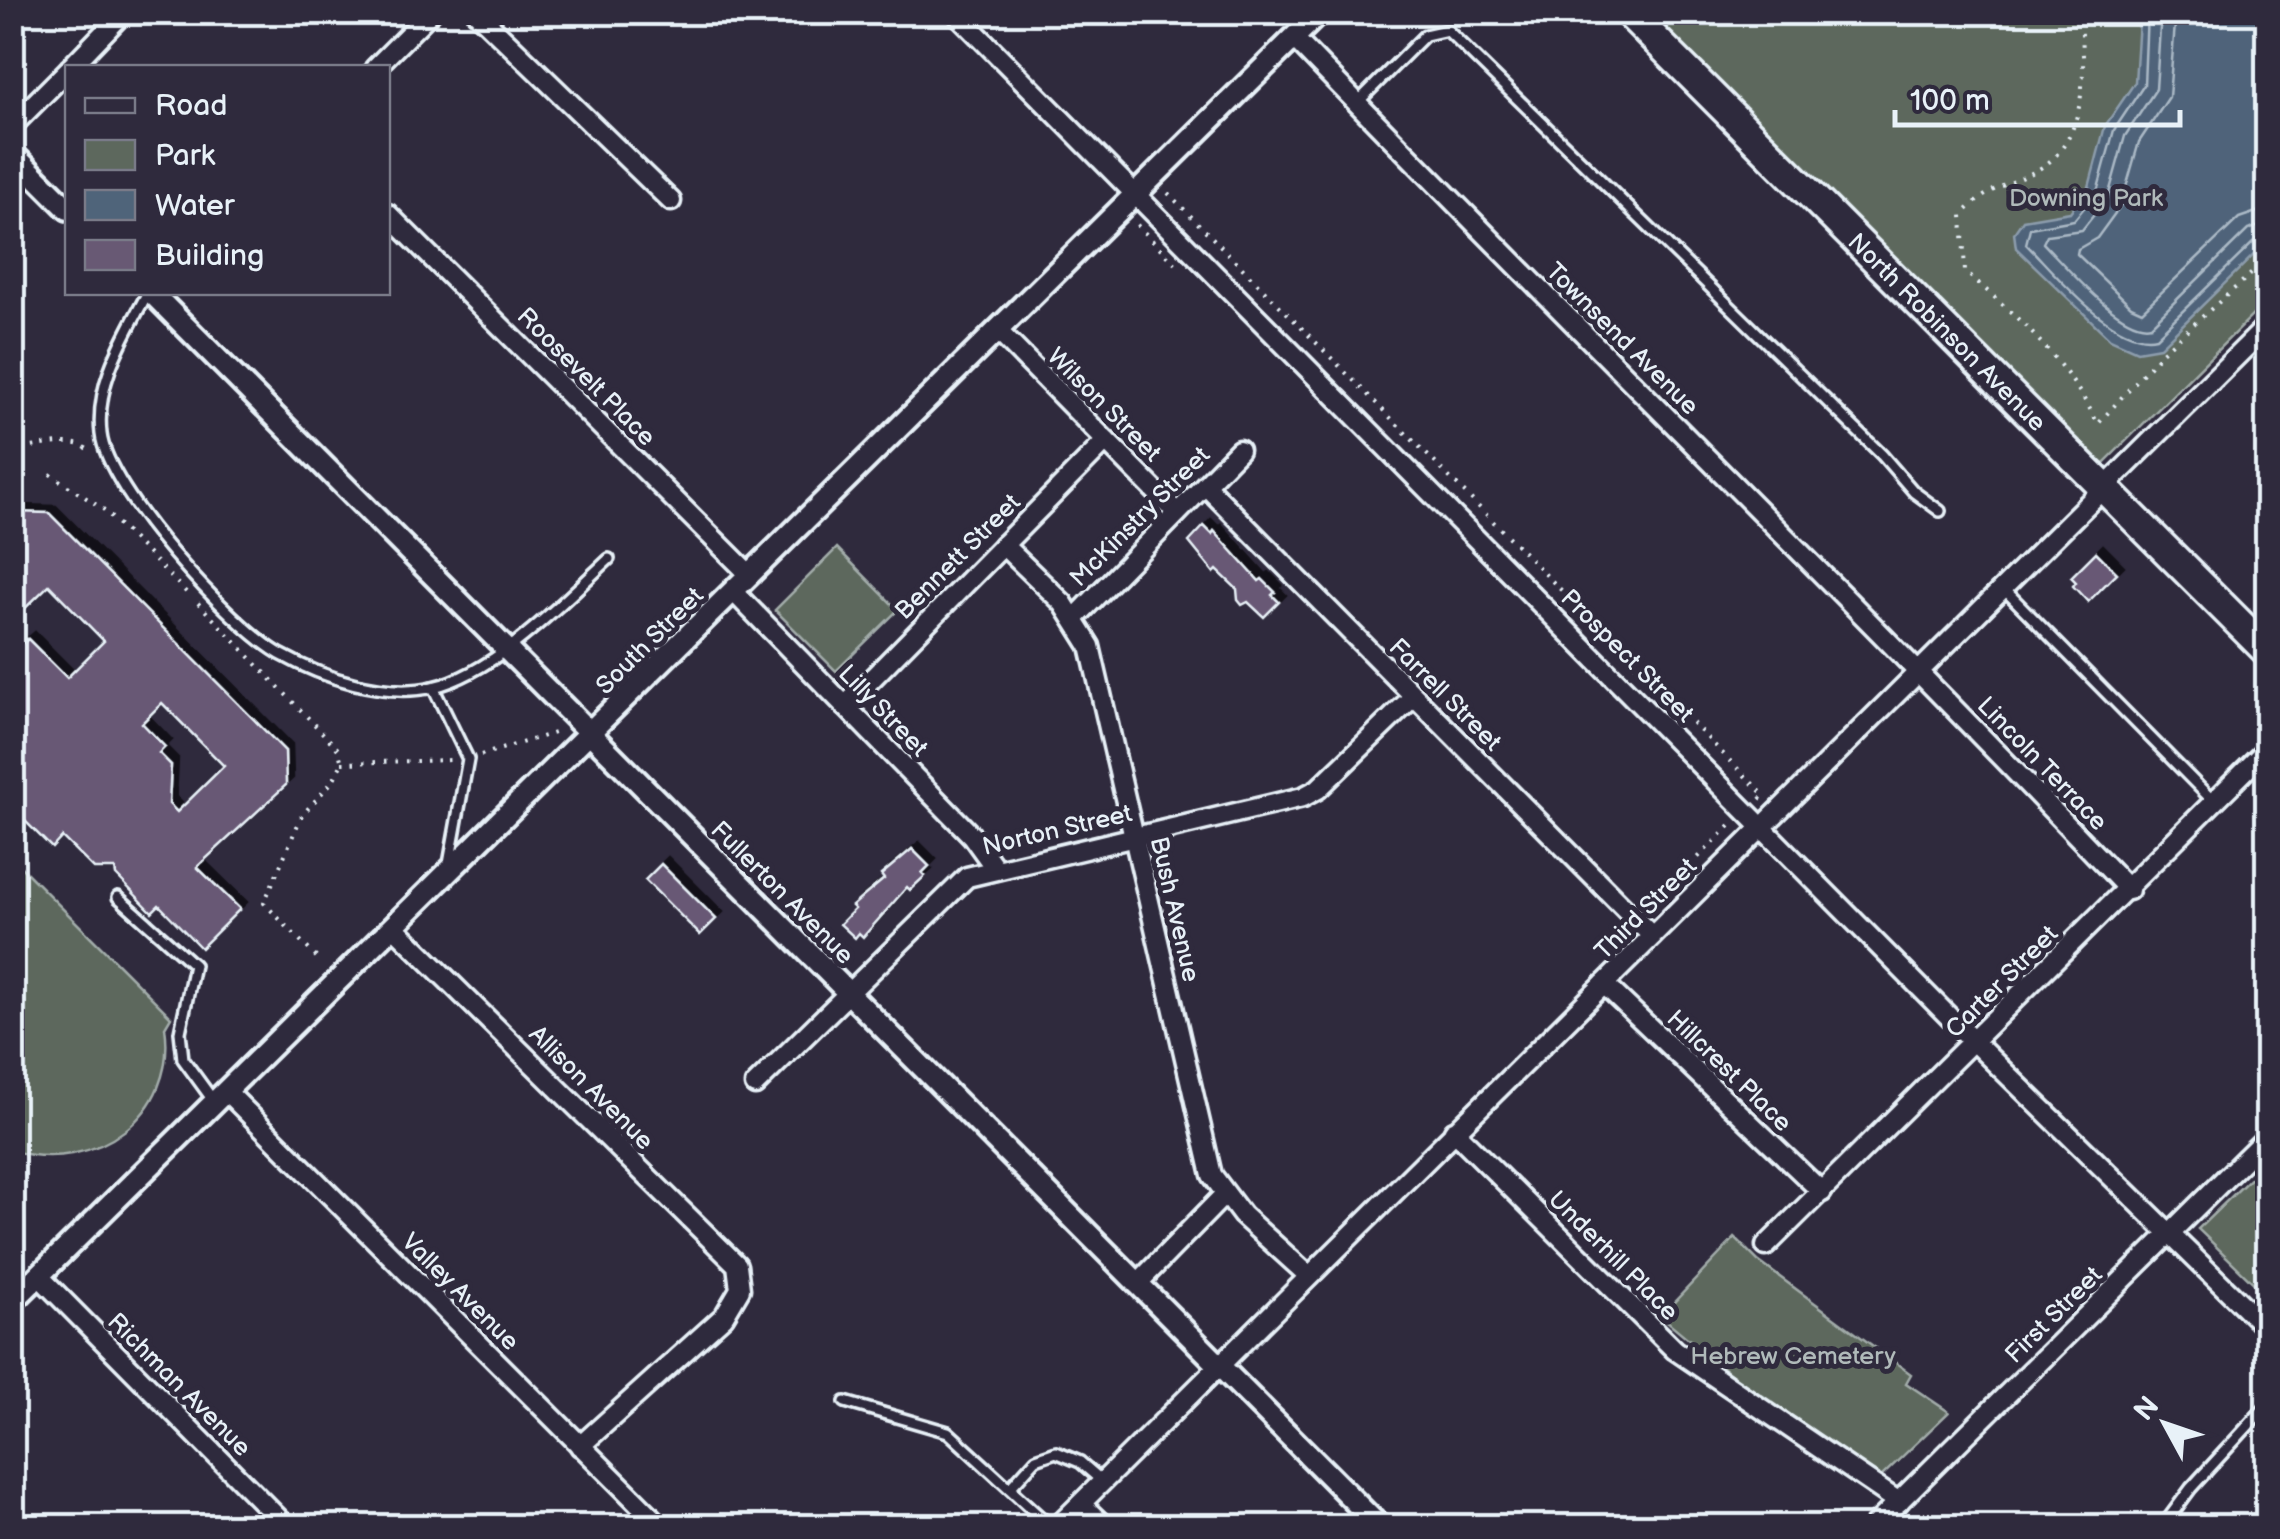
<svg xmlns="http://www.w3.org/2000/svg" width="2280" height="1539" viewBox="0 0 2280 1539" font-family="'Balsamiq Sans',sans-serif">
<defs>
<filter id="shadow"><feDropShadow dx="7" dy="-7" stdDeviation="0" flood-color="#0009"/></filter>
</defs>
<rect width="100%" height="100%" fill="#2f2a3d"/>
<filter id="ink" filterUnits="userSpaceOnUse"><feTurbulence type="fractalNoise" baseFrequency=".01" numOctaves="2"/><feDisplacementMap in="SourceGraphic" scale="20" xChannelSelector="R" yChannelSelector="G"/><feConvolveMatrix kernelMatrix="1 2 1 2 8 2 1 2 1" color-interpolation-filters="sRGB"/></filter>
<g filter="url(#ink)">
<!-- green -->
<g fill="#5d685d" stroke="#a2acaa" stroke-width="2.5">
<path d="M1647,13H2267V301L2103,464L2093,462Z"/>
<path d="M837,548L898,610L836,671L775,610Z"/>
<path d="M12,858L171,1017L165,1027C178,1115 95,1174 13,1151Z"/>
<path d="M2267,1162V1296L2198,1229Z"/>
<path d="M1735,1238L1758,1261L1911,1374L1906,1383L1949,1412L1879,1479L1765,1403L1661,1316Z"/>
</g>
<!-- water -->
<path fill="#4f647a" stroke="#8c9cac" stroke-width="2.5" d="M2134,13H2268L2267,242L2160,347L2137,351L2110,339L2016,248L2014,233L2023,220L2070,212L2089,187L2105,126L2135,82L2139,20Z"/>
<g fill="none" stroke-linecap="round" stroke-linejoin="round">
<!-- shore -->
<g stroke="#abb9c6" stroke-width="2.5">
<path d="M2147,12L2144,85L2114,130L2097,192L2074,220L2030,228L2026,244C2055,273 2114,347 2156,337L2257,239L2268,236"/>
<path d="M2161,12L2156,89L2125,136L2108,197L2082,230L2047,235L2043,243C2064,264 2122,333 2151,325L2248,230L2268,223"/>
<path d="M2176,12L2169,97L2139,142L2121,205L2097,238L2078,249L2077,254L2131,306L2142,311L2239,218L2268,208"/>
</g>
</g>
<!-- building -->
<g fill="#685974" stroke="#e8f1f8" stroke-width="2.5" fill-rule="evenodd" filter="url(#shadow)">
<path d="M13,512L49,513L285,751L286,785L197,867L240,909L201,948L159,905L152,912L116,875L115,869H94L62,837L52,848L12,808V636L21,645L28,639L67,678L104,641L49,585L12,621ZM162,703L224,766L177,812L169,804L171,765L159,753L165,747L142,723Z"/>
<path d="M1204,526L1212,534L1214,531L1259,581L1262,579L1275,592L1272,595L1279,602L1264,617L1248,602L1242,605L1238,600L1237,589L1217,570L1214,573L1189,542Z"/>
<path d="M2096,552L2117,573L2088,602L2073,586L2076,582L2071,577Z"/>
<path d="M912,849L929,866L922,873L925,876L910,890L907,887L863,937L859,933L855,938L840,924L855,909L852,906L884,879L881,875Z"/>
<path d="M661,864L716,919L700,935L645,880Z"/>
</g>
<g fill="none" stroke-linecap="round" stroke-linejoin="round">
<!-- service casing -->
<g stroke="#e8f1f8" stroke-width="16">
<g id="service">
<path d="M1357,103L1425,35L1447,30L1882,455L1914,492L1940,511"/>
<path d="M148,292C125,336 95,382 101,434C107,490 231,626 280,654C323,678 384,698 433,687C495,673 564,601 609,559"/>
<path d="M2003,588L2215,803"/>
<path d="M433,687L468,759L449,864"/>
<path d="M118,897L194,965L180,1032L183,1059L215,1103"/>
<path d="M845,1402L948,1432L1050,1526"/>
<path d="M1010,1488L1036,1459L1056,1452L1080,1462L1103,1482"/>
<path d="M2163,1526L2191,1488L2268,1404"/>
</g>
</g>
<!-- minor casing -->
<g stroke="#e8f1f8" stroke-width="25">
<g id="minor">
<path d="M476,12L671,201"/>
<path d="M955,12L1975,1043L2268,1330"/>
<path d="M1294,38C1570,324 1855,602 2129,890"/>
<path d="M70,68L124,12"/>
<path d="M375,68L431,12"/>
<path d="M12,126L68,70"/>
<path d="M388,214L750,575"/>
<path d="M997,330L1177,513"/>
<path d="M1205,485L1652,936"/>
<path d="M1003,545L1063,603L1090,646L1212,1175L1242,1215L1309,1276"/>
<path d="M733,591L972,836L995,868"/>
<path d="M1075,618L1239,450"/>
<path d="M845,706L1106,441"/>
<path d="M394,927L737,1265L740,1289L724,1316L580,1446"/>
<path d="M1604,984L1822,1192"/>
<path d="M755,1085L967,877L1303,797L1318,789L1413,697"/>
<path d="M226,1091L661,1526"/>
<path d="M1454,1131L1675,1350L1899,1502"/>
<path d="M1766,1246L2268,748"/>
<path d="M39,1276L286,1526"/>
<path d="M1137,1284L1224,1195"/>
<path d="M1081,1504L1104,1526"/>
<path d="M1058,1526L2268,325"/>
<path d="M1874,1526L2268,1136"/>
<path d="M2258,1526L2268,1516"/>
</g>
</g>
<!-- tertiary casing -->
<g stroke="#e8f1f8" stroke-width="28">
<g id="tertiary">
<path d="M12,153L68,209"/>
<path d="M151,292L1379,1526"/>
<path d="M12,1302L1320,12"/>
</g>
</g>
<!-- trunk casing -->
<g stroke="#e8f1f8" stroke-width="35">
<g id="trunk">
<path id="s1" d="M1628,12L2268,652"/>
</g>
</g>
<!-- path -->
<g stroke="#e8f1f8" stroke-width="4" stroke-dasharray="2.5 8" stroke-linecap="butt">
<path d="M2080,12C2085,60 2090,137 2042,167C2009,188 1995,181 1962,215L1965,272C2019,317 2066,361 2098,424L2161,353L2268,259"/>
<path d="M1168,193L1764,795L1758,801"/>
<path d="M1137,225L1176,264"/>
<path d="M12,449C37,449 70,434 90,451"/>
<path d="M50,474L103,509L191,597"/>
<path d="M198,603L338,749L342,763L333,781L302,815L264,903L320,961"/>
<path d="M481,755L561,731"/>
<path d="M342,763L452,760"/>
<path d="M1646,909L1732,824"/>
</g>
<!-- service -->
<use href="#service" stroke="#2f2a3d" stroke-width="9"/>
<!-- minor -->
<use href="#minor" stroke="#2f2a3d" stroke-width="18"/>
<!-- tertiary -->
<use href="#tertiary" stroke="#2f2a3d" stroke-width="20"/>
<!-- trunk -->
<use href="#trunk" stroke="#2f2a3d" stroke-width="28"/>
</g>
</g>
<g text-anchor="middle" stroke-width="10" stroke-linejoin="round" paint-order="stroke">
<!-- park labels -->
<g font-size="25" fill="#b0baba" stroke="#2f2a3d">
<text x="2086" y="206">Downing Park</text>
<text x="1793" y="1364">Hebrew Cemetery</text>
</g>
<!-- street labels -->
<g font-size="25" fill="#e8f1f8" stroke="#2f2a3d">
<text dy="9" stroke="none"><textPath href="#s1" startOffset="452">North Robinson Avenue</textPath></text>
<text transform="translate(1623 338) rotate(45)" y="9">Townsend Avenue</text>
<text transform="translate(587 376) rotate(45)" y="9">Roosevelt Place</text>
<text transform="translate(1105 404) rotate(45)" y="9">Wilson Street</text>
<text transform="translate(1139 516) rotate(-45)" y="9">McKinstry Street</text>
<text transform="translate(957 556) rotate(-45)" y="9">Bennett Street</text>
<text transform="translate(649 640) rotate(-45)" y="9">South Street</text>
<text transform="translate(1628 655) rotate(45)" y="9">Prospect Street</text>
<text transform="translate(1446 694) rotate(45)" y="9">Farrell Street</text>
<text transform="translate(884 710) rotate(46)" y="9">Lilly Street</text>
<text transform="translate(2043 763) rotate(46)" y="9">Lincoln Terrace</text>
<text transform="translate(1057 829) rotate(-13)" y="9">Norton Street</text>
<text transform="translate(783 892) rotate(45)" y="9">Fullerton Avenue</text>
<text transform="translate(1645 908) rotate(-45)" y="9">Third Street</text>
<text transform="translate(1176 909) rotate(77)" y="9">Bush Avenue</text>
<text transform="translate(2001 981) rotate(-45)" y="9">Carter Street</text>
<text transform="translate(1730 1070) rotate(44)" y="9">Hillcrest Place</text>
<text transform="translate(592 1087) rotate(45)" y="9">Allison Avenue</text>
<text transform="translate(1614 1255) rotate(45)" y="9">Underhill Place</text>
<text transform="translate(461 1291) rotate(45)" y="9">Valley Avenue</text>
<text transform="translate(2053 1314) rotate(-45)" y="9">First Street</text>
<text transform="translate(180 1384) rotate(45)" y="9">Richman Avenue</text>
</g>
</g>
<!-- margin -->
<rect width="2280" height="1539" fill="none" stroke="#2f2a3d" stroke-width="50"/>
<rect x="25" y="25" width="2230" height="1489" fill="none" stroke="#e8f1f8" stroke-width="4" filter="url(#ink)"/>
<!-- legend -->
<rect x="65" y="65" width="325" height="230" fill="#2f2a3d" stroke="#797a88" stroke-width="2.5"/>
<rect x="85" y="98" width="50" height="15" fill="#2f2a3d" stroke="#797a88" stroke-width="2.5"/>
<text x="155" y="115" font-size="30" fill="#e8f1f8">Road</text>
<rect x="85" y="140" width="50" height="30" fill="#5d685d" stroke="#797a88" stroke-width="2.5"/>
<text x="155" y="165" font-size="30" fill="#e8f1f8">Park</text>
<rect x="85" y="190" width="50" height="30" fill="#4f647a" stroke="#797a88" stroke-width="2.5"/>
<text x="155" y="215" font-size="30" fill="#e8f1f8">Water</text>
<rect x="85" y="240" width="50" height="30" fill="#685974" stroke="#797a88" stroke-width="2.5"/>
<text x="155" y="265" font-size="30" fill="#e8f1f8">Building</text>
<!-- north arrow -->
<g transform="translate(2165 1424) rotate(310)" stroke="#2f2a3d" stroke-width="8" paint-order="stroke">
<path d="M0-8L18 38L0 25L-18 38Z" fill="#e8f1f8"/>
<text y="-15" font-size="28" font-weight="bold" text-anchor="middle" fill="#e8f1f8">N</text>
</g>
<!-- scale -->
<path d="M1895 110v15h285v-15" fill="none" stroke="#e8f1f8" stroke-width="5"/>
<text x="1910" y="110" font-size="30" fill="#e8f1f8" stroke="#2f2a3d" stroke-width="8" paint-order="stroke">100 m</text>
</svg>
